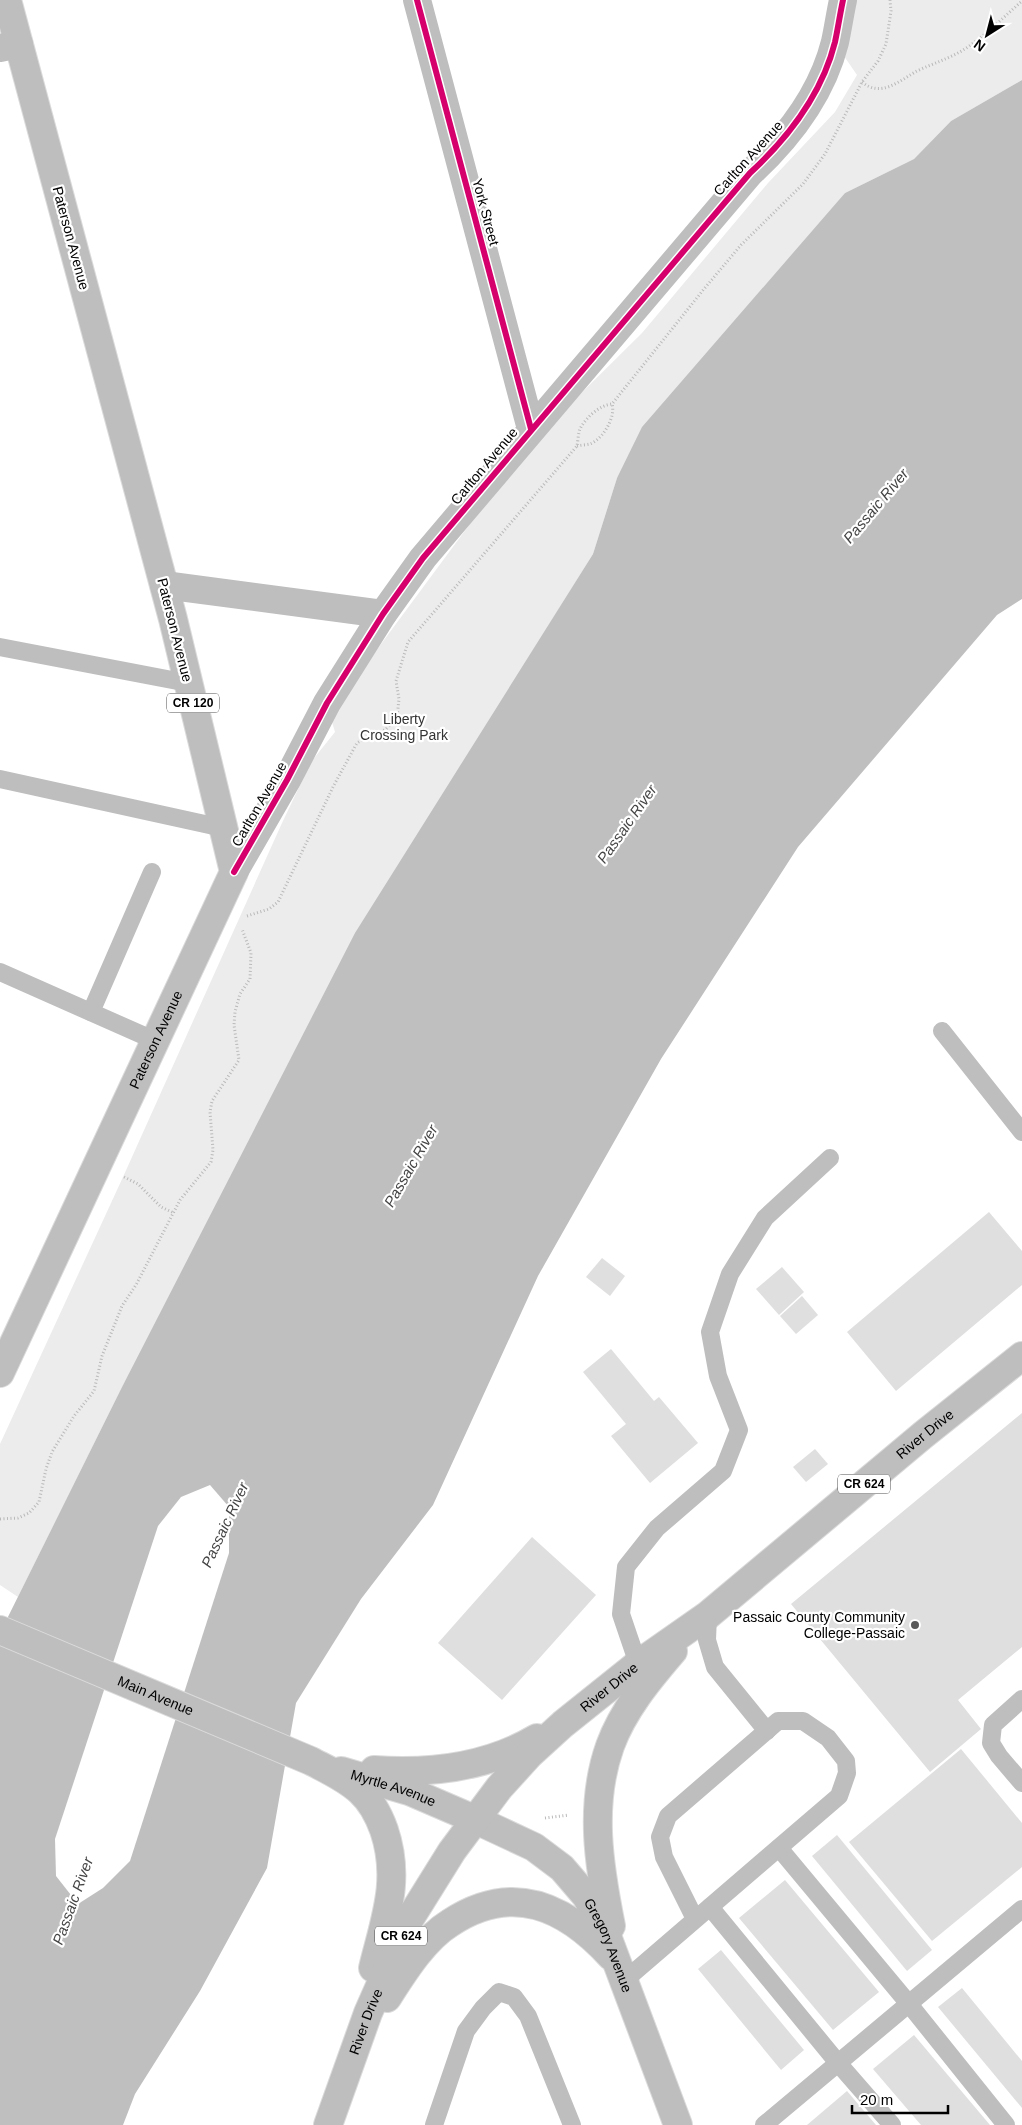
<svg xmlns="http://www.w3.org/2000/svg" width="1022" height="2125" viewBox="0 0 1022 2125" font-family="Arial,sans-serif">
<rect width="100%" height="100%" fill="#fff"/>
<!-- green -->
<path fill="#ececec" d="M843,0H1022V80L951,121L914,159L845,193L617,478L593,554L532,652L120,1391L18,1597L0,1585V1444L123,1177L282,823L311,762L335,732L332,722L333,709L478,513L545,429L642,333L768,183L835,112L857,75L835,43Z"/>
<!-- water -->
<path fill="#bfbfbf" d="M1022,80V599L997,615L798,847L661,1059L538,1276L433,1505L361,1599L296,1703L267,1868L200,1991L135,2094L123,2125H0V1633L120,1391L355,933L593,554L617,478L642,427L845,193L914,159L951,121Z"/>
<!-- pier -->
<path fill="#fff" d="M210,1485L229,1507V1553L130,1861L103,1888L78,1904L56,1876L55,1839L158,1526L181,1497Z"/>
<!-- building -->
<g fill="#dfdfdf">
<path d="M989,1212L1022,1251V1285L896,1391L847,1332Z"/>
<path d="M602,1258L625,1276L610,1296L586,1277Z"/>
<path d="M782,1267L804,1292L779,1315L756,1289Z"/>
<path d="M802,1296L818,1315L796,1334L780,1316Z"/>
<path d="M611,1349L654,1401L659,1397L698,1443L650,1483L611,1436L626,1424L583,1372Z"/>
<path d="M1022,1413V1647L958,1700L981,1729L930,1772L791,1604Z"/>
<path d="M815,1449L828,1464L806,1482L793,1467Z"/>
<path d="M532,1537L596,1595L502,1700L438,1643Z"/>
<path d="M961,1749L1022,1823V1867L932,1941L849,1842Z"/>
<path d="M837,1835L932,1950L907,1971L812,1856Z"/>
<path d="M785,1880L879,1992L833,2030L739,1918Z"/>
<path d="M721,1950L804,2050L781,2070L698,1969Z"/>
<path d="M962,1988L1022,2061V2108L938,2007Z"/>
<path d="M914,2035L990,2125H921L873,2069Z"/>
<path d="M847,2091L876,2125H807Z"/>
</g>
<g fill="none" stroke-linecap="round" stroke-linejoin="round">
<!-- primary casing -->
<g stroke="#dbdbdb" stroke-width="30">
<g id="primary">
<path id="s1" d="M0,1373L234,872L173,619L7,0"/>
<path id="s2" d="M0,1630L311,1761C328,1770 346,1778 360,1791C371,1801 379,1816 384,1830C401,1880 385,1919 373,1968"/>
<path d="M374,1770C430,1774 488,1767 537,1738"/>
<path id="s3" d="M341,1771L409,1791L474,1819L534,1847L562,1868L586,1896L604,1928L678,2125"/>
<path d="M611,1926C599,1866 589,1805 610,1746C623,1710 649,1679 673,1651"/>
<path d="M387,1998C403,1973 424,1939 450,1923C512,1882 565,1906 611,1956"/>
<path id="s4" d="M328,2125L368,2013L409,1920L452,1851L499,1788L529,1755L563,1724L638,1664L708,1615L923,1435L1022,1356"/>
</g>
</g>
<!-- path -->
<g stroke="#b9b9b9" stroke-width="3" stroke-dasharray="1 2.5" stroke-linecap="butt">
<path d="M862,82C881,98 899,81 917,71C936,62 955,57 972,44C990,31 1006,15 1022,1"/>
<path d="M577,446C581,445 586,445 590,444C603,439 616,417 612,404"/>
<path d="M247,916L269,909L278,902L334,785L357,743L370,735L385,730L397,718L399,699L396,681L408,642L577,446C578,441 578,434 580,429C586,417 600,405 612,404L704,289L741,245L803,184L825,154L862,82L878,61L886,44L891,11L890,0"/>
<path d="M124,1177L138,1184L161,1207L174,1213"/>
<path d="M0,1519L18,1518L29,1513L39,1502L46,1469L52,1452L74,1416L94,1391L102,1356L122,1306L136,1285L180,1200L211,1162L213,1150L210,1112L212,1101L239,1060L234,1025L235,1012L240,994L250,979L251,953L242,929"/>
<path d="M545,1818L569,1815"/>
</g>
<!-- service -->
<g stroke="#bebebe" stroke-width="18">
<path d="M0,647L188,683"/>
<path d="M0,779L223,828"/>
<path d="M0,972L156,1041"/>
<path d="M91,1012L152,872"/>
<path d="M942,1031L1022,1132"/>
<path d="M708,1615L707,1640L715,1667L767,1731"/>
<path d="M643,1672L638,1664L621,1614L626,1567L657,1528L723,1471L739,1430L718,1376L710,1332L730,1274L765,1218L830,1158"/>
<path d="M1022,1699L993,1725L991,1743L999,1756L1022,1783"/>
<path d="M779,1848L909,2004L1006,2125"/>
<path d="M710,1907L838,2063L892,2125"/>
<path d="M625,1980L839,1796L847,1773L846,1761L828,1738L803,1721H778L668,1816L660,1837L664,1857L695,1919"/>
<path d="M434,2125L466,2031L483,2008L499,1992L514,1997L528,2016L572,2125"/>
<path d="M764,2125L1022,1909"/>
</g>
<!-- minor -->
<g stroke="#bebebe" stroke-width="28">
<path d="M417,0L531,429"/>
<path d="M0,48L19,44"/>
<path d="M164,585L383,614"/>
</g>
<!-- tertiary -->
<path stroke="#bebebe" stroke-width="28" d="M234,872L287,780L327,703L383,614L423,558L750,173C789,137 822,94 835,42C838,28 840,14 843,0"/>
<!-- primary -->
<use href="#primary" stroke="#bebebe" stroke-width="28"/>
<!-- cycleway casing -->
<g stroke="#fff" stroke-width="9">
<g id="cycleway">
<path d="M417,0L531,429"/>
<path d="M234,872L287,780L327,703L383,614L423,558L750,173C789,137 822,94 835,42C838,28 840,14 843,0"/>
</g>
</g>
<!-- cycleway -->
<use href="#cycleway" stroke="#d6006c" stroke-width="6"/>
</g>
<!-- markers -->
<circle fill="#595959" stroke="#fff" stroke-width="2" cx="915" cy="1625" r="5"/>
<g text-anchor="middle" stroke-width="4.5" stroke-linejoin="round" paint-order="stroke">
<!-- shield labels -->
<g fill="#fff" stroke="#4c4c4c" stroke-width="1">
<rect x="167" y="693.5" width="52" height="19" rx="4"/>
<rect x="838" y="1474.5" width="52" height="19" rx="4"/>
<rect x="375" y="1926.5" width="52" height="19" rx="4"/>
</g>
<g font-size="12" font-weight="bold" fill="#000">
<text x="193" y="707">CR 120</text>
<text x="864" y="1488">CR 624</text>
<text x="401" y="1940">CR 624</text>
</g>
<!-- street labels -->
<g font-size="14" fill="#000" stroke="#fff">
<text transform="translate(748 158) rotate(-48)" y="5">Carlton Avenue</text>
<text transform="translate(486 212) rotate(75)" y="5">York Street</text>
<text transform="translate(71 238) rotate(75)" y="5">Paterson Avenue</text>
<text transform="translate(484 466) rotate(-50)" y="5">Carlton Avenue</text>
<text transform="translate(175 630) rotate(76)" y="5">Paterson Avenue</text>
<text transform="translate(259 804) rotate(-60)" y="5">Carlton Avenue</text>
<text dy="5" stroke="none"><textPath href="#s1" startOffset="368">Paterson Avenue</textPath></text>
<text dy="5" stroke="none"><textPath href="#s4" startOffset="935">River Drive</textPath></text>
<text dy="5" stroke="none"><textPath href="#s4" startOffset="530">River Drive</textPath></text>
<text dy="5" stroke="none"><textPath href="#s2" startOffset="169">Main Avenue</textPath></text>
<text dy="5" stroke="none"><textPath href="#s3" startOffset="55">Myrtle Avenue</textPath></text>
<text dy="5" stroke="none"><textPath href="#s3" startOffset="334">Gregory Avenue</textPath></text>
<text dy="5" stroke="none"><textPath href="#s4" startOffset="110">River Drive</textPath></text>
</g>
<!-- park labels -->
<g font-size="14" fill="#333" stroke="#fff">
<text x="404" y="724">Liberty<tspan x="404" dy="16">Crossing Park</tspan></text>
</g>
<!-- poi labels -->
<g font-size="14" fill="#000" stroke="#fff" text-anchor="end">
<text x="905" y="1622">Passaic County Community<tspan x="905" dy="16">College-Passaic</tspan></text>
</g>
<!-- water labels -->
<g font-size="15" font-style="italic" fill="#444" stroke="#fff">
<text transform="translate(876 506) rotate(-50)" y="5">Passaic River</text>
<text transform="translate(627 824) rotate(-55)" y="5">Passaic River</text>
<text transform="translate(411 1166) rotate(-60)" y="5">Passaic River</text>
<text transform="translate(225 1525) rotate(-65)" y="5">Passaic River</text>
<text transform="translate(73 1901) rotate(-70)" y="5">Passaic River</text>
</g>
</g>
<!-- north arrow -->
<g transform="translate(987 35) rotate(216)" stroke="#ffffff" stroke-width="4" paint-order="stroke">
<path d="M0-4L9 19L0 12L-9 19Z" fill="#000000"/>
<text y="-8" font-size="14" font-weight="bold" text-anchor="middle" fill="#000000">N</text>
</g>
<!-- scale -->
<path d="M852 2105v8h96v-8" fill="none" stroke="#000000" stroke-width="2.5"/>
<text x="860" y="2105" font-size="15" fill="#000000" stroke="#ffffff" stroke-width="4" paint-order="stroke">20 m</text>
</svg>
